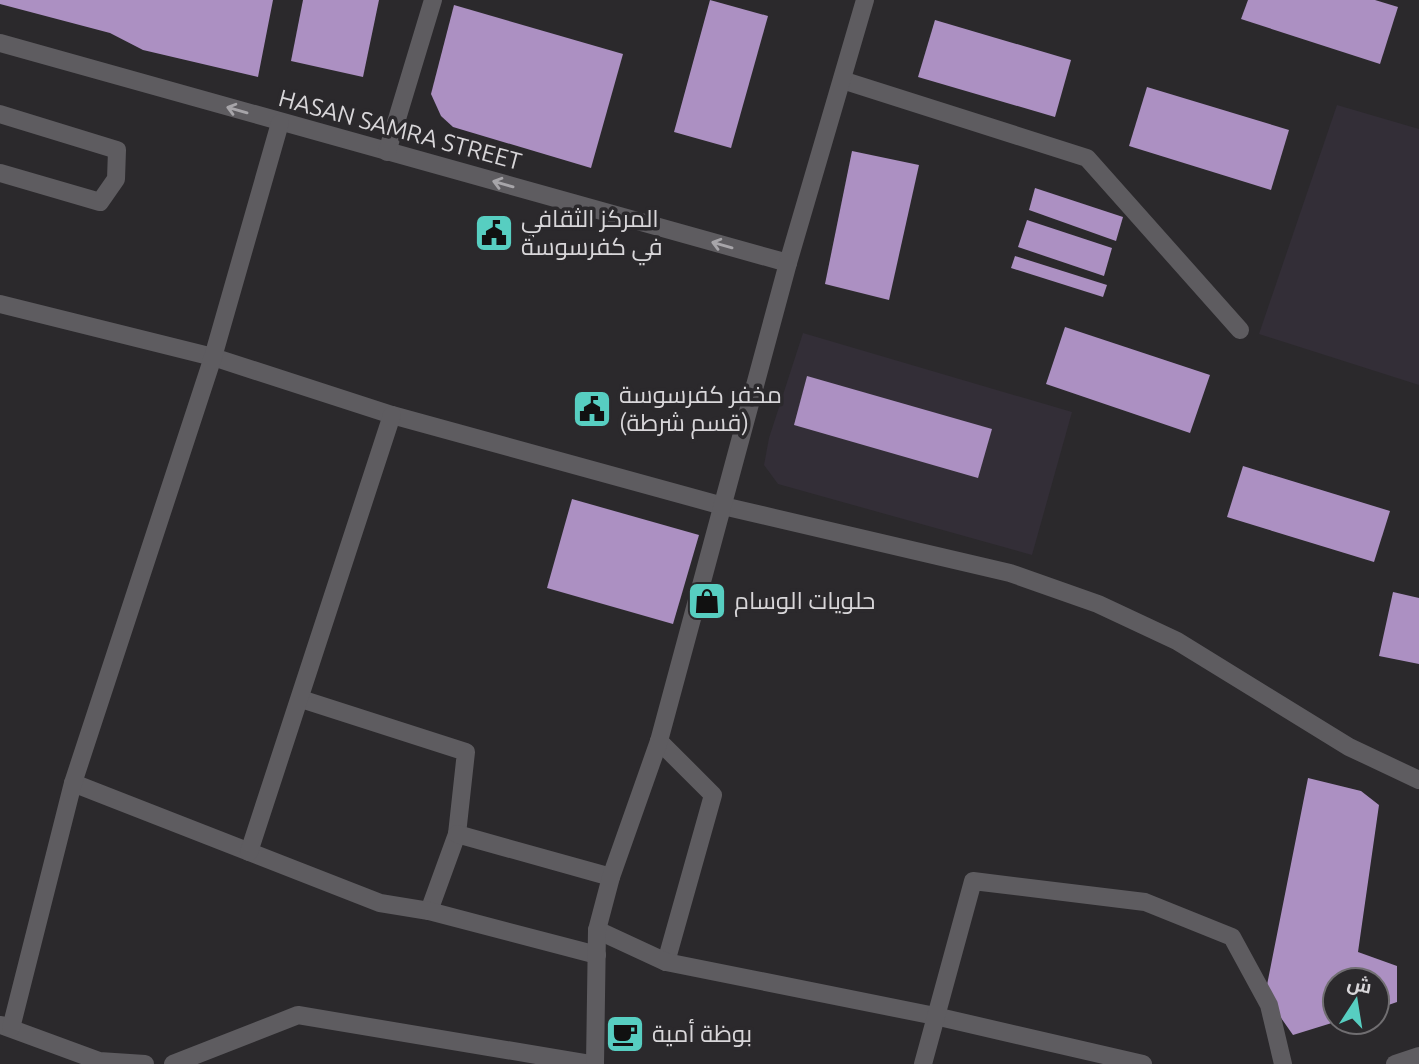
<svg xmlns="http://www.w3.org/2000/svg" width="1419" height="1064" viewBox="0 0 1419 1064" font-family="Ubuntu,Cairo,sans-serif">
<rect width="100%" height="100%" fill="#2b292c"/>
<!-- built -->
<g fill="#332e37">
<path d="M1337,105L1419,129V385L1259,334Z"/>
<path d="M803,333L1072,412L1032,555L778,484L764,465L769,438Z"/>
</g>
<!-- building -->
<g fill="#ac90c2">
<path d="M0,0H273L258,77L143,50L110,33L0,4Z"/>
<path d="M303,0H379L363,77L291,61Z"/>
<path d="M710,0L768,16L731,148L674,132Z"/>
<path d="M1248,0H1375L1398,7L1380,64L1241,19Z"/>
<path d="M454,5L623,54L591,168L453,127L441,116L431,94Z"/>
<path d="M935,20L1071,60L1055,117L918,77Z"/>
<path d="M1147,87L1289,130L1271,190L1129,146Z"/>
<path d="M852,151L919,165L889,300L825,284Z"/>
<path d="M1035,188L1123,217L1116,241L1029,210Z"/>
<path d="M1027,220L1112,248L1104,276L1018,247Z"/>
<path d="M1015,256L1107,285L1103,297L1011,268Z"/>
<path d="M1065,327L1210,375L1190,433L1046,384Z"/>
<path d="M807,376L992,429L978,478L794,425Z"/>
<path d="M1243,466L1390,511L1374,562L1227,517Z"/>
<path d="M572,499L699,535L673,624L547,588Z"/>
<path d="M1393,592L1419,598V664L1379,656Z"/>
<path d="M1308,778L1361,791L1379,805L1358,952L1397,966V1002L1377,1009V980H1335V1022L1293,1035L1265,995Z"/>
</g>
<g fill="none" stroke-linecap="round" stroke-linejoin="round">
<!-- minor -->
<g stroke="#5e5c60" stroke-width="18">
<path d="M0,43L788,263"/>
<path d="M842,80L1087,158L1240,330"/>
<path d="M0,114L117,150L116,179L100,202L0,173"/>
<path d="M387,152L433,0"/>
<path d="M0,304L213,357L392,415L723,506L1010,573L1098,604L1177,641L1349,747L1419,780"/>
<path d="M301,699L466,752L457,834L429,911"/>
<path d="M659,741L713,795L666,962"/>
<path d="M73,783L380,903L429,911L597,955"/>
<path d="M457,834L611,877"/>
<path d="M249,852L392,415"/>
<path d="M597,930L666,962L935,1016L1143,1064"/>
<path d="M1,1025L99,1061L145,1064"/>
<path d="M11,1028L73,783L213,357L280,123"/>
<path d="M173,1064L298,1015L590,1064"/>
<path d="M595,1064L597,930L611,877L659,741L788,263L865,0"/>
<path d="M923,1064L973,881L1145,902L1232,937L1269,1005L1283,1064"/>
<path d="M1395,1064L1419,1056"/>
</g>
</g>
<!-- one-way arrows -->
<defs><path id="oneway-shaft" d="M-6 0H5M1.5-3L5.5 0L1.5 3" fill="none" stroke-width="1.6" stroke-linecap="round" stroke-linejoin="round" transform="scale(1.75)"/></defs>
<g stroke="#a7a5a9">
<use href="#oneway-shaft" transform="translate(237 110) rotate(-164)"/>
<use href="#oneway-shaft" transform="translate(503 184) rotate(-164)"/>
<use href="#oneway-shaft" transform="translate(722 245) rotate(-164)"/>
</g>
<!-- icons -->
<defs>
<g id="civic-square" transform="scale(2.0125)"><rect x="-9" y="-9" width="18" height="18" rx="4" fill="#57cec1" stroke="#2b292c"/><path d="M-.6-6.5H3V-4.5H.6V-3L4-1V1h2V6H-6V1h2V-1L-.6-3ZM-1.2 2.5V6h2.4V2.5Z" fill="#111"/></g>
<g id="shop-square" transform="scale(2.0125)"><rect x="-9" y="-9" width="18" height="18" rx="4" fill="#57cec1" stroke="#2b292c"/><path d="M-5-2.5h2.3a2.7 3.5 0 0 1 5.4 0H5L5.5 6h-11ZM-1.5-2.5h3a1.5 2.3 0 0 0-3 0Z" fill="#111"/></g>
<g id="cafe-square" transform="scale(2.0125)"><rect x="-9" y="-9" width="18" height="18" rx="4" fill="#57cec1" stroke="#2b292c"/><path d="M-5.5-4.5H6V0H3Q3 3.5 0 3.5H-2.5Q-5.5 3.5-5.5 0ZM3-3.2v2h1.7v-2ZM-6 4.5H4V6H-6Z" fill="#111"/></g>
</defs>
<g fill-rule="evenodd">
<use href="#civic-square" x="494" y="233"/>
<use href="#civic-square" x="592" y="409"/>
<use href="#shop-square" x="707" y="601"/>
<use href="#cafe-square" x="625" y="1034"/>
</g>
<g text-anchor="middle" stroke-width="7" stroke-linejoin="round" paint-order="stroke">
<!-- street labels -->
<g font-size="24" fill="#d8d6d9" stroke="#2b292c">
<text transform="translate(400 130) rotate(15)" y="8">HASAN SAMRA STREET</text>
</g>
<!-- poi labels -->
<g font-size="24" fill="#d8d6d9" stroke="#2b292c" text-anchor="start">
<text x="521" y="227">المركز الثقافي<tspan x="521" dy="28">في كفرسوسة</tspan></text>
<text x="619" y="403">مخفر كفرسوسة<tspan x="619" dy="28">(قسم شرطة)</tspan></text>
<text x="734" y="609">حلويات الوسام</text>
<text x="652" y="1042">بوظة أمية</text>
</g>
</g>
<!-- north arrow -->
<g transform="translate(1356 1001) rotate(12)"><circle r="33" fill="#2b292c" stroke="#706e71" stroke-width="2"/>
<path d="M0-5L12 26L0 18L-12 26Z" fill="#57cec1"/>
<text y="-10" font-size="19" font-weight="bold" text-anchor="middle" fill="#d8d6d9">ش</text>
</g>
</svg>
